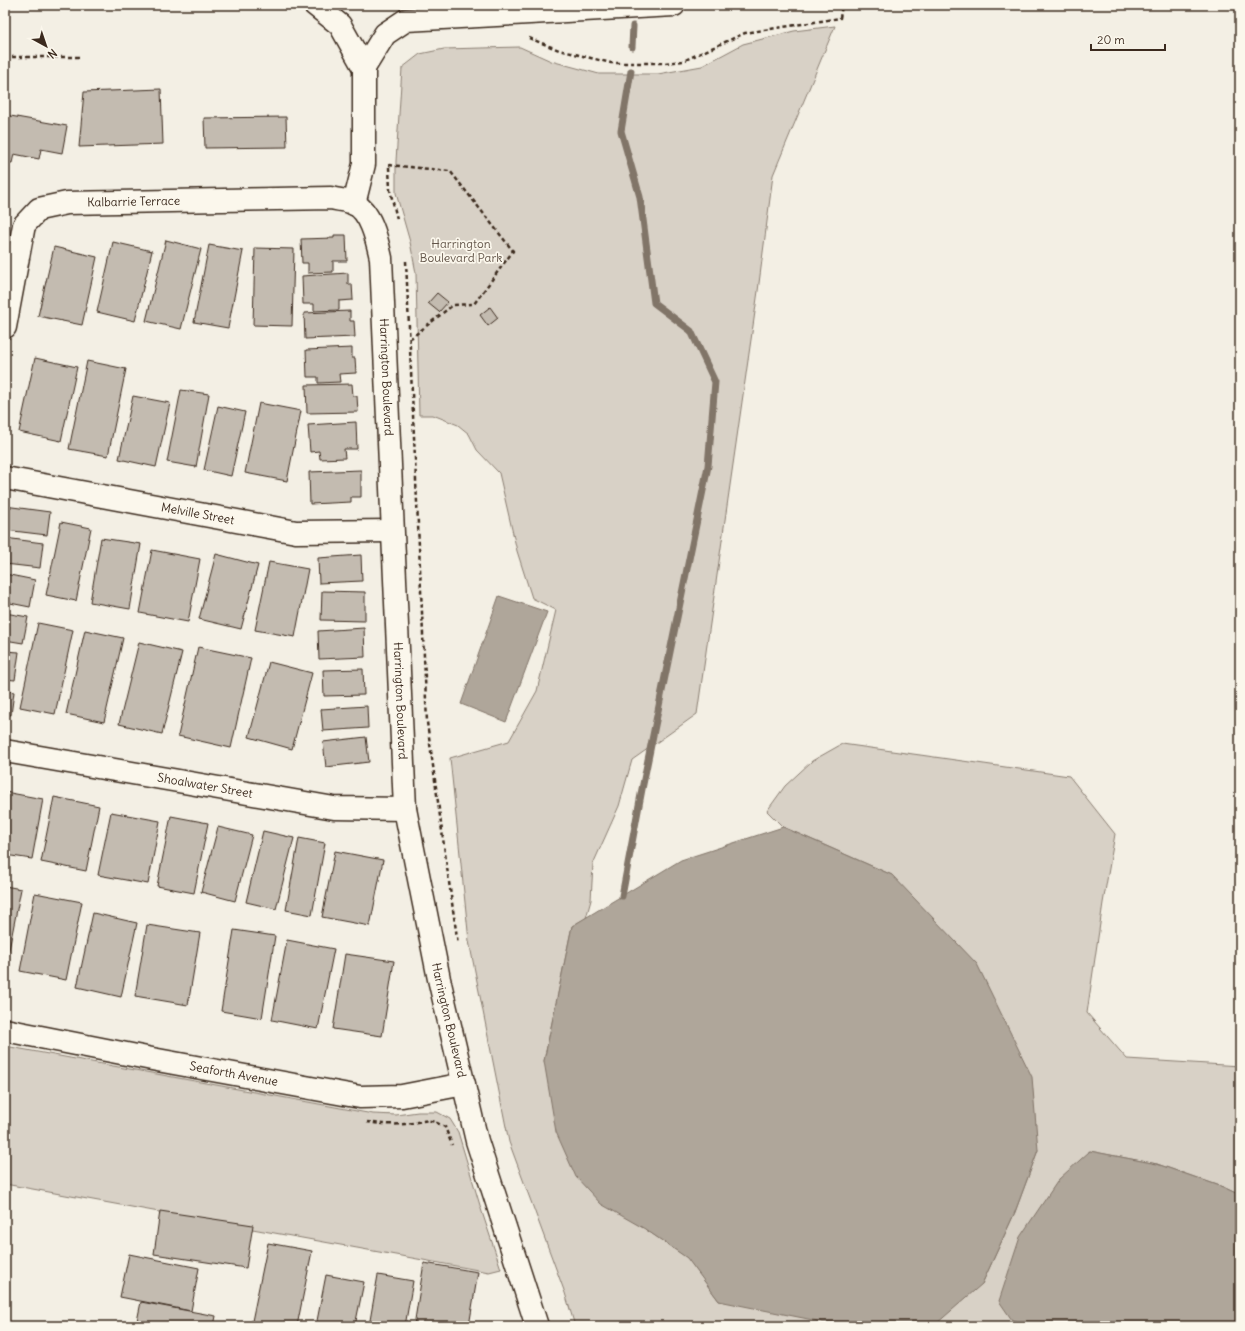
<svg xmlns="http://www.w3.org/2000/svg" width="1245" height="1331" viewBox="0 0 1245 1331" font-family="Delius,sans-serif">
<rect width="100%" height="100%" fill="#f3efe4"/>
<filter id="ink" filterUnits="userSpaceOnUse"><feTurbulence type="fractalNoise" baseFrequency=".025" numOctaves="2"/><feDisplacementMap in="SourceGraphic" scale="8" xChannelSelector="R" yChannelSelector="G"/><feConvolveMatrix kernelMatrix="1 2 1 2 8 2 1 2 1" color-interpolation-filters="sRGB"/></filter>
<g filter="url(#ink)">
<!-- green -->
<g fill="#d8d1c6" stroke="#8a7e72">
<path d="M835,26L773,175L758,291L697,714L632,760L619,806L593,864L591,900L586,918L572,926L544,1061L645,1229L688,1258L719,1301L982,1284L1015,1212L1038,1150L892,875L783,827L767,811L785,786L812,761L842,744L1069,776L1115,834L1103,903L1087,1013L1127,1059L1240,1066V1195L1223,1187L1157,1164L1089,1151L1029,1326H1031H575L565,1293L509,1142L469,941L450,758L509,741L537,691L556,610L532,598L517,551L499,473L477,450L469,434L458,425L433,415H419L416,273L410,242L396,193V161L402,68L420,54L444,49L520,47L551,61L599,74H658L702,66L743,44L794,31Z"/>
<path d="M5,1046L373,1114L396,1115L418,1112H437L450,1119L458,1132L482,1212L501,1269L489,1272L5,1184Z"/>
</g>
<!-- water -->
<g fill="#afa69a" stroke="#817468">
<path d="M499,596L547,612L506,722L461,704Z"/>
<path d="M783,827L892,875L977,964L1032,1077L1038,1150L1015,1212L982,1284L936,1324L823,1322L719,1301L687,1258L645,1229L601,1204L576,1177L556,1132L544,1061L572,926L681,860Z"/>
<path d="M1090,1151L1157,1164L1223,1187L1240,1195V1326H1031L1012,1320L999,1301L1020,1237L1059,1179Z"/>
</g>
<g fill="none" stroke-linecap="round" stroke-linejoin="round">
<!-- stream -->
<g stroke="#817468" stroke-width="7">
<path d="M632,47L633,26"/>
<path d="M622,896L642,789L708,466L715,382L691,331L654,303L640,197L621,131L631,71"/>
</g>
</g>
<!-- building -->
<g fill="#c3bbb0" stroke="#3b2a1e">
<path d="M161,89L163,144L79,147L84,92Z"/>
<path d="M5,115L67,126L62,153L41,149L39,159L14,154L12,163L5,162Z"/>
<path d="M286,117L287,147L205,148L204,118Z"/>
<path d="M334,235H346L347,261H333V272L308,273V263H302L301,239L334,238Z"/>
<path d="M166,240L201,249L181,329L146,321Z"/>
<path d="M113,242L152,251L135,321L97,312Z"/>
<path d="M209,245L243,251L228,328L194,322Z"/>
<path d="M54,247L97,257L82,325L38,316Z"/>
<path d="M255,248L294,249L292,326L253,325Z"/>
<path d="M348,273V284H352L353,300L339,301V310L314,311V304H303L302,276Z"/>
<path d="M437,293L448,302L439,312L428,303Z"/>
<path d="M490,307L498,318L488,326L480,315Z"/>
<path d="M350,311V321H354L355,337L305,339L304,313Z"/>
<path d="M352,348V358H355L356,373L339,374L340,382L318,383V377H307L306,350Z"/>
<path d="M35,358L77,367L61,441L19,432Z"/>
<path d="M87,361L126,369L108,456L69,449Z"/>
<path d="M352,384L353,396H357L358,412L307,413L306,385Z"/>
<path d="M181,390L209,394L196,467L167,462Z"/>
<path d="M133,396L170,403L156,467L119,459Z"/>
<path d="M259,403L301,411L287,481L245,473Z"/>
<path d="M218,406L245,412L231,476L204,470Z"/>
<path d="M356,422L357,449H344L345,458L320,459L319,451L310,452L308,425Z"/>
<path d="M361,470V497H351V502L310,504L309,472Z"/>
<path d="M5,506L50,512L47,535L5,530Z"/>
<path d="M61,522L91,528L76,601L46,595Z"/>
<path d="M5,538L43,543L40,568L5,564Z"/>
<path d="M101,538L141,544L130,609L90,602Z"/>
<path d="M152,550L200,559L188,622L140,613Z"/>
<path d="M216,554L258,565L241,629L199,619Z"/>
<path d="M361,555L362,581L319,583L318,558Z"/>
<path d="M269,562L308,569L295,637L255,630Z"/>
<path d="M5,574L35,580L30,607L5,602Z"/>
<path d="M322,591L365,592V621L321,620Z"/>
<path d="M5,613L28,617L23,643L5,640Z"/>
<path d="M38,623L73,630L55,714L20,707Z"/>
<path d="M364,628L365,657L319,659L318,631Z"/>
<path d="M85,630L123,638L104,722L66,714Z"/>
<path d="M139,642L182,652L162,734L119,724Z"/>
<path d="M198,647L251,658L231,748L178,736Z"/>
<path d="M5,651L19,652L15,680L5,679Z"/>
<path d="M269,662L312,673L292,749L249,737Z"/>
<path d="M363,669L364,695L324,696L323,670Z"/>
<path d="M5,690L14,692L11,715L5,714Z"/>
<path d="M367,706L368,728L323,731L321,709Z"/>
<path d="M366,737L369,762L326,767L323,742Z"/>
<path d="M5,792L43,799L32,859L5,855Z"/>
<path d="M54,797L99,806L86,871L41,862Z"/>
<path d="M111,812L160,821L148,884L98,875Z"/>
<path d="M171,816L208,823L194,893L157,886Z"/>
<path d="M218,827L252,835L235,901L201,892Z"/>
<path d="M263,831L294,838L276,909L246,902Z"/>
<path d="M299,838L325,843L312,915L286,910Z"/>
<path d="M335,851L383,860L370,926L322,917Z"/>
<path d="M5,886L21,889L5,970Z"/>
<path d="M35,893L82,902L66,980L20,971Z"/>
<path d="M93,913L137,923L121,997L77,987Z"/>
<path d="M147,925L200,933L188,1005L135,996Z"/>
<path d="M234,930L275,936L262,1018L221,1011Z"/>
<path d="M287,940L334,949L318,1029L272,1020Z"/>
<path d="M345,954L394,961L382,1036L333,1029Z"/>
<path d="M160,1211L253,1225L246,1268L154,1254Z"/>
<path d="M268,1243L312,1251L297,1326H251Z"/>
<path d="M129,1254L199,1268L191,1311L120,1297Z"/>
<path d="M424,1263L478,1272L469,1326H414Z"/>
<path d="M326,1275L364,1282L355,1326H316Z"/>
<path d="M378,1275L413,1281L405,1326H369Z"/>
<path d="M141,1302L216,1316L214,1326H136Z"/>
</g>
<g fill="none" stroke-linecap="round" stroke-linejoin="round">
<!-- street casing -->
<g stroke="#3b2a1e" stroke-width="25">
<g id="street">
<path d="M315,5L340,25L364,68V164L354,204"/>
<path d="M364,68L385,34L406,20L674,5"/>
<path id="s1" d="M5,327L24,225L39,209L67,203L331,198C338,200 346,200 353,203C371,211 377,240 381,258L405,809L439,979L477,1141L537,1326"/>
<path id="s2" d="M5,478L296,532L392,531"/>
<path id="s3" d="M5,751L334,808L405,809"/>
<path id="s4" d="M5,1030L152,1059L360,1097L402,1096L464,1084"/>
</g>
</g>
<!-- path -->
<g stroke="#3b2a1e" stroke-width="2.5" stroke-dasharray="4 3" stroke-linecap="butt">
<path d="M529,38L559,50L611,63H665L683,61L745,33L840,18L842,5"/>
<path d="M5,57H79"/>
<path d="M389,165L450,171L513,251L474,304L453,305L411,338"/>
<path d="M389,167L390,190L397,219"/>
<path d="M406,261L427,722L449,882L458,944"/>
<path d="M367,1122C379,1124 393,1125 405,1124C426,1122 425,1116 445,1127L452,1145"/>
</g>
<!-- street -->
<use href="#street" stroke="#fbf7ec" stroke-width="22"/>
</g>
</g>
<g text-anchor="middle" stroke-width="3.5" stroke-linejoin="round" paint-order="stroke">
<!-- street labels -->
<g font-size="12" fill="#3b2a1e" stroke="#fbf7ec">
<text dy="4" stroke="none"><textPath href="#s1" startOffset="221">Kalbarrie Terrace</textPath></text>
<text dy="4" stroke="none"><textPath href="#s1" startOffset="624">Harrington Boulevard</textPath></text>
<text dy="4" stroke="none"><textPath href="#s2" startOffset="196">Melville Street</textPath></text>
<text dy="4" stroke="none"><textPath href="#s1" startOffset="948">Harrington Boulevard</textPath></text>
<text dy="4" stroke="none"><textPath href="#s3" startOffset="203">Shoalwater Street</textPath></text>
<text dy="4" stroke="none"><textPath href="#s1" startOffset="1272">Harrington Boulevard</textPath></text>
<text dy="4" stroke="none"><textPath href="#s4" startOffset="233">Seaforth Avenue</textPath></text>
</g>
<!-- park labels -->
<g font-size="12" fill="#625448" stroke="#fbf7ec">
<text x="461" y="248">Harrington<tspan x="461" dy="14">Boulevard Park</tspan></text>
</g>
</g>
<!-- margin -->
<rect width="1245" height="1331" fill="none" stroke="#fbf7ec" stroke-width="20"/>
<rect x="10" y="10" width="1225" height="1311" fill="none" stroke="#3b2a1e" stroke-width="1.5" filter="url(#ink)"/>
<!-- north arrow -->
<g transform="translate(46 46) rotate(140)" stroke="#fbf7ec" stroke-width="3" paint-order="stroke">
<path d="M0-3L7 15L0 10L-7 15Z" fill="#3b2a1e"/>
<text y="-6" font-size="11" font-weight="bold" text-anchor="middle" fill="#3b2a1e">N</text>
</g>
<!-- scale -->
<path d="M1091 44v6h74v-6" fill="none" stroke="#3b2a1e" stroke-width="2"/>
<text x="1097" y="44" font-size="12" fill="#3b2a1e" stroke="#fbf7ec" stroke-width="3" paint-order="stroke">20 m</text>
</svg>
